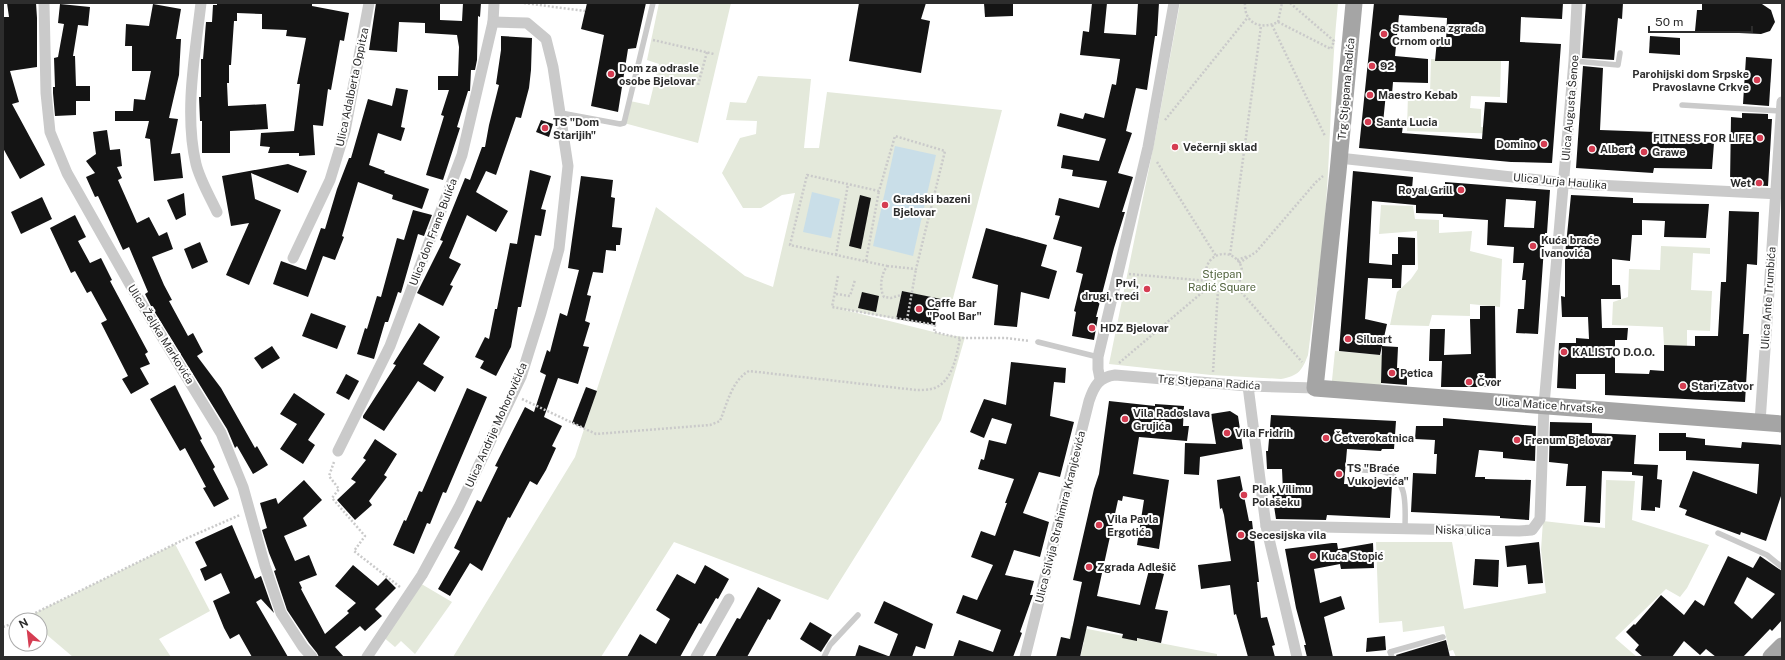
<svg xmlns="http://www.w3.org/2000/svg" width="1785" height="660" viewBox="0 0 1785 660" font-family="'Public Sans',sans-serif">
<rect width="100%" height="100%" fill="#fff"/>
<!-- green -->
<g fill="#e4e9db">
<path d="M659,3H731L698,143L624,123L630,101L649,105L659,64L647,60Z"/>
<path d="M1180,3H1338C1331,70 1331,137 1326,204C1323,254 1314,305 1308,355C1302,371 1298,376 1281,379L1211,375L1109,364L1156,134Z"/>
<path d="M1431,59L1501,61L1500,97L1471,96L1470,108L1481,109V127L1495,128L1506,134L1407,131L1408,93H1430Z"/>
<path d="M758,76L811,79L804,148H819L827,92L1002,110L952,302L902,291L896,319L841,309L946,335L965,337L941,420L828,600L674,542L601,657H453L575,457L656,207L745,276L773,287L795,193L782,195L761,208H743L722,173L740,138L756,134L757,121L726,120L730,102L746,103Z"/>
<path d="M1381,205L1413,206L1415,219L1439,220V233L1472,231L1470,251L1502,259L1500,307L1470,304V316L1432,315L1429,326L1390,325L1397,292L1411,279L1418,269L1417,231L1379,234Z"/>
<path d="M1661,246L1710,248V254L1693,253L1691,290L1712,291L1710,331L1687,330V346L1664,345L1663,327L1612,325L1613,302L1628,297L1629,269L1660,270Z"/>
<path d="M1335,351L1382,355L1381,388L1331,390Z"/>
<path d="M1606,480L1635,481L1632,520L1709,545L1687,588L1680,597L1666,589L1615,638L1637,657H1456L1453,650L1449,651L1444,626L1403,632L1402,621L1379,623L1376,542H1452L1464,609L1546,593L1541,550L1543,521L1605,528Z"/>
<path d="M175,544L210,611L159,639L171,657H73L40,629V620H30L27,617Z"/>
<path d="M418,582L452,602L415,654L401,641L395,647L382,636Z"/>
<path d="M1072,626L1217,654V657H1080L1084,642L1069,638Z"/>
</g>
<!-- water -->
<g fill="#c9dee8">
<path d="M895,146L936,155L913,256L873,246Z"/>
<path d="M812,192L840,199L831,238L803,232Z"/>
</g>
<!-- building -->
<g fill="#141414" fill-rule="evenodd">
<path d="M7,3H36L37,18V67L10,71L19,102L12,104L45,165L20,179L3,148V17H9Z"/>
<path d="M217,3H312V6L349,13L344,41L340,40L331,90L328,89L323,126L313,125L315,155L299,156V153H268L270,147L260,146L261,133L294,131L300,84H297L306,38L286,36L287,30L262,29V14L237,13V21H234L231,65H229V83H227L228,106L266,104L268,129L230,131V153H202V121H200L199,97H201V59H203L206,22H212L213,5H217Z"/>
<path d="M376,3H440V20L462,21L463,3H481L480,17L478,16L477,60L475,70H471L470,91H468L457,127L460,128L443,180L426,175L444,116L441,115L449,90H438V76H458L459,47L457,35L425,33V23L399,22L397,52L369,50Z"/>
<path d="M587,3H646L636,48L628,49L618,112L591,106L604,35L581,29Z"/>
<path d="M859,3H926L921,19L930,21L921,73L849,61Z"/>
<path d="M984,3H1013V16L985,17Z"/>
<path d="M1092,3H1107L1104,33L1136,35L1138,3H1159L1157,36H1155L1147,90L1136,88L1126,131L1132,133L1118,173L1133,177L1122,212H1125L1114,248L1096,317H1098L1094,340L1072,336L1076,312L1074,311L1083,274L1076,272L1082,247L1053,239L1060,216L1055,215L1059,198L1099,208L1107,181L1072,176L1073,170L1061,168L1063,155L1099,161L1106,139L1057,126L1060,113L1083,119L1085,113L1104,118L1112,84L1116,85L1120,59L1080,55L1083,31L1089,32Z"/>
<path d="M1374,3H1563L1562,19L1521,17L1520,42L1561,44L1552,163L1511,162L1359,148ZM1399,15L1447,18L1446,41L1437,40L1435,61H1509L1507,103L1485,102L1482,139L1402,133L1403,125L1383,123L1386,93L1392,94L1393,82L1428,83V59L1395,56Z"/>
<path d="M1586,3H1623L1622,19L1618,18L1614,60L1582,58Z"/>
<path d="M1702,3L1762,4L1771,10L1775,22L1770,31L1761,34L1695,31L1697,10H1702Z"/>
<path d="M60,4L90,7L88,26L78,25L73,56H75L76,86H90V101H76V115L55,116L53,93V87H55L54,58L58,57L64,24L58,23Z"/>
<path d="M153,4L181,9L176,39H181L179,75L169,118L178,119L171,154L180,153L183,178L154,181L150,139L145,138L149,121H115V111H133L134,99L145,100L151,71H132V46H125L126,24L149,26Z"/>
<path d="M501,36L532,38L531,70L529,88L521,118L516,117L496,175L486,171L476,192L508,211L496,232L467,215L449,258L461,264L450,285L453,286L443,306L417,293L443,241L440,240L465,178L470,180L482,147H485L489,125L499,85L496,84L501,50Z"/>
<path d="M1650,36L1680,38V55L1649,53Z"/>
<path d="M1746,57L1772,59L1769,106L1743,104Z"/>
<path d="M1583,66L1603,68L1600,130L1656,132V141L1714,143L1712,169L1654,168L1653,173L1576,168Z"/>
<path d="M396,88L408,90L401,127L405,128L401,141L378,133L369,165L385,171L384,173L429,189L422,209L392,199L393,195L358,182L342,236L344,237L335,260L323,256L308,297L273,284L281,261L306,270L321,228L325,229L337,189L349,158H351L368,99L392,106Z"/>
<path d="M1742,113L1768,114V119H1772L1768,186L1730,184L1731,117L1742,118Z"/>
<path d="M541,120L553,124L549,137L536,132Z"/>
<path d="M107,130L110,150L120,149L122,166L117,167L122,178L118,180L137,223L149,217L159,236L167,232L173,249L152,257L164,285L172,300L169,301L188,336L193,333L203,352L197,356L221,388L255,448L257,446L268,465L253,474L237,446L235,448L227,429L151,306L145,294L148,292L129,247L123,250L98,196L95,197L86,177L95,173L86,161L96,154L93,132Z"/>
<path d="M288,164L307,171L298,193L251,173L255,199L281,210L249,285L226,275L249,223L231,226L222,176Z"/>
<path d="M530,170L551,176L541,209L546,210L541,236L535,235L521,307H518L511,347L496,376L480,368L484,361L475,357L485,337L489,339L495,309H497L510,243L517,244Z"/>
<path d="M1353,171L1413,177L1412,189L1445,190V182L1550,190L1547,233H1545L1538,334L1516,333L1518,309H1524L1526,280H1522L1524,263H1513L1514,247L1487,245L1488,220L1443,217V214L1416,213V205L1372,201L1369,263L1392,265V254H1398V237L1415,238V265H1402L1401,288H1392V279L1368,278L1365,319L1387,324L1380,355L1339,351ZM1506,199L1536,201L1534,228L1504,227Z"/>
<path d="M581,176L613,180L611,197L615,198L612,227L622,228L620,245H616V251L606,250L603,273L593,272L587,295L591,296L585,321L590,323L583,346L589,347L578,384L558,378L544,417L562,426L552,446L556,448L546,470L537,485L530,481L510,518L508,517L482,571L470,563L450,596L438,589L460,551L454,548L477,500L481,502L498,467L495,466L525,407L534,412L546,375L540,372L547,350L550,352L560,313L567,316L579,270L568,268Z"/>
<path d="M184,193L186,215L176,220L167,200Z"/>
<path d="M860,195L871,198L861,249L849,246Z"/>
<path d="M1571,195L1633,198V203L1709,204L1706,238L1664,237L1665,221L1642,220V235H1632L1630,261L1612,259V285H1620L1621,299H1601L1602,328H1628L1627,340H1615V373L1649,374L1650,370L1664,371V345L1695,346V336H1718L1721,282H1726L1729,211L1759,212L1757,265L1747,264L1743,334H1749L1745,402L1605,395V374H1576V389L1557,388L1559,343H1576V338L1589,339L1588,317H1562L1561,296L1565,297V255Z"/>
<path d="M42,197L52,219L21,234L11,212Z"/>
<path d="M413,210L432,215L424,236L418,234L401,293L398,292L388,322H385L374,359L357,354L365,328L367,329L377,296L381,297L397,238L404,240Z"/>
<path d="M75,215L86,237L78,241L90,263L101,258L112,280L110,281L148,352L145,354L150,364L140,368L149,384L131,394L122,379L128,376L101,323L107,320L91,291L87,293L75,271L71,273L50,228Z"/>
<path d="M986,228L1047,245L1041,266L1057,271L1049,299L1021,292L1017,327L994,325L998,285L972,278Z"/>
<path d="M200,242L208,262L192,269L184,249Z"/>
<path d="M902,291L941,299L935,325L896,319Z"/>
<path d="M862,292L879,296L876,312L858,308Z"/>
<path d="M1480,306H1495L1496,387H1441L1442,361H1429L1430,329H1445L1444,355L1471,354L1470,319H1480Z"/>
<path d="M311,313L346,326L337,349L302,336Z"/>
<path d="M419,323L440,337L423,364L444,377L435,392L418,381L384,431L363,418V416L396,365L393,364Z"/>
<path d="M272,346L280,358L262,369L254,358Z"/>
<path d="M1382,346L1398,347L1397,368H1407V385L1381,383Z"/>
<path d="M1011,362L1066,368L1065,383L1054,382L1050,416L1074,422L1060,477L1039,472L1023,513L1049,522L1040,557L1014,550L1005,575L1034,581L1030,595H1033L1020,632L1022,633L1013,657H953L959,640L993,652L1001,630L956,613L963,595L977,600L993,565L971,557L981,531L995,536L1007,503H1005L1014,479L978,469L981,459L984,460L989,440L1006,444L1012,424L992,418L984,438L970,432L984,399L1006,405Z"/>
<path d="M346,374L359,381L349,400L336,393Z"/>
<path d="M175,385L202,439L200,440L215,467L213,469L229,499L214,507L203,488L206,487L185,448L180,451L150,399Z"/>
<path d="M586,387L597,391L584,428L572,423Z"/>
<path d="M467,388L487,397L446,493L443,492L430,524L427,523L414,554L393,545L404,520L406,521L419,491L422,492Z"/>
<path d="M294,393L325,414L308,440L315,445L303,464L280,449L297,424L280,414Z"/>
<path d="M1109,401L1155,406V404L1184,406L1183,426H1189L1187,441L1139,437L1133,474L1169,480L1159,549L1137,545L1144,500L1123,496L1122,501L1118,500L1097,596L1140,605L1149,570L1164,574L1155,609L1168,611L1161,643L1137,638V641L1122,638L1123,634L1087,626L1080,657H1056L1061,637L1070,639L1082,582L1073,580L1094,489L1099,474Z"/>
<path d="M1230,411L1238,416L1243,449L1200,457L1199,475L1184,474L1185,443L1216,444L1211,414Z"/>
<path d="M1271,415L1396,421L1394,449H1382L1381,451L1347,449L1344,484L1392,485L1390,518L1327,515L1326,520L1276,519L1272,493L1283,492L1282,469H1267L1266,451H1268Z"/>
<path d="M1443,418L1536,426L1535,461L1503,458V452L1479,450L1475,477H1485V479L1531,480L1529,520L1500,518V516L1411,512L1413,473L1436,474L1437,454H1434L1435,440L1415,439L1416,426H1443Z"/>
<path d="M1550,422L1592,423V433L1636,435L1634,464L1658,465L1657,479L1662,480L1660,508L1655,507V511L1641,510L1643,476L1632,475V472L1602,471L1600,523L1584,522L1586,486H1566L1568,464L1549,462Z"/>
<path d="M1659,433H1686V437L1705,439V445L1741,448L1742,442L1782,445V493L1766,541L1741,532L1740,535L1685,515L1687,510L1679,507L1693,471L1757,494L1759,464L1686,460V451H1659Z"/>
<path d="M375,439L397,454L384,475L387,477L369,501L372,505L355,520L337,500L356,482L351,479L366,460L363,458Z"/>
<path d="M1240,476L1249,521H1252L1259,582H1257L1261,618L1267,617L1275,645L1272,646L1275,657H1248L1236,614L1234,615L1230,585L1201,589L1198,565L1231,561L1224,515L1222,508L1220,509L1217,480Z"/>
<path d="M304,480L322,500L303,518L307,526L284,536L295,561L309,555L317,575L299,582L302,588L301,589L325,634L349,613L347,611L356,603L335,586L353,565L378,586L386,578L396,588L375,609L382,616L365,631L360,626L335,647L344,657H319L317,653L309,643L287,610L274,571L276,570L269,553L262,530L267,528L260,503L276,498L278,504Z"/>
<path d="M232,525L255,579L261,576L274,613L261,599L256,602L288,657H252L239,634L230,639L224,628L213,601L230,593L221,573L205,581L200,569L207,566L195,542Z"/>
<path d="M1539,542L1543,583L1528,584L1526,565L1507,567L1505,546Z"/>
<path d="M1332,543H1337L1338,549L1373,543L1374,568L1341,569L1340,564L1314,569L1320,603L1341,596L1345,609L1324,617L1333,657H1307L1304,645H1306L1296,608L1285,549Z"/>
<path d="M1728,556L1753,568L1760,556L1782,571V620L1772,631L1770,629L1743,657H1716L1706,649L1700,655L1684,641L1672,657H1643L1635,650L1639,645L1626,632L1634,624L1635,625L1661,595L1684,615L1695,600L1704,606ZM1747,577L1775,594L1752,619L1734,603Z"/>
<path d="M1475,559L1499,560L1498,587L1473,585Z"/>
<path d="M705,565L729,579L718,599L716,598L701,624L699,623L680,657H627L640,634L656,644L670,619L656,610L677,574L695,584Z"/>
<path d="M758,587L781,600L770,620L768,619L747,657H715L737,618L740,619Z"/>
<path d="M884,601L933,624L925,649L916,646L912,657H889L898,634L874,623Z"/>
<path d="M810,622L832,635L821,652L800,639Z"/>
<path d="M1385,636L1386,650L1366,652L1367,638Z"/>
<path d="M1446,640L1450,657H1397L1396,655Z"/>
<path d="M859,645L888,656L887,657H855Z"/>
</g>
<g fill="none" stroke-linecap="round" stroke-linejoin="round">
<!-- path -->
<g stroke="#cacaca" stroke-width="2.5" stroke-dasharray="2 2" stroke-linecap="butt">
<path d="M524,3L585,11"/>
<path d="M1245,3C1244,24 1261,30 1278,22L1282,3"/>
<path d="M1278,22L1331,49L1334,41L1290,3"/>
<path d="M1272,25L1325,136"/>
<path d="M653,40L714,54"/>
<path d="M698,85L707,52"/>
<path d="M1165,120L1248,17"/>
<path d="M1157,162L1216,256"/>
<circle cx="1224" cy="272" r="18"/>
<path d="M836,255L848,184"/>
<path d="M1230,255L1261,26"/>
<path d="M1237,260L1248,256"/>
<path d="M866,261L879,191"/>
<path d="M1239,263L1256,252L1316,182L1323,176"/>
<path d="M887,266L916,269L945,151L895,136L879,191L807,175L790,245L887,266C881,275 879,288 884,297L891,298L901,295"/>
<path d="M1129,274L1208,281"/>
<path d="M838,276L832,307L935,325L934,332L960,338H1006L1029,341"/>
<path d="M1236,286L1302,362"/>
<path d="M836,294L850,296L855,280"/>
<path d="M907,320L916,269"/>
<path d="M1119,363L1211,285"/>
<path d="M1213,372L1218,290"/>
<path d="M522,399L596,434L710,425L720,421C727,404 732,380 749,371L916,390C921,390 927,390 931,389C952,385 957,355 960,338"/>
<path d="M334,462L329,476L339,489L332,498L365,536L354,551L400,587"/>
<path d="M21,620L185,539L240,515"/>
<path d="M3,627L16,622"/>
</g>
<!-- service -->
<g stroke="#cacaca" stroke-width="5.5">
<path d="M1574,61L1618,65L1620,53"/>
<path d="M1682,105L1781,111"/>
<path d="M561,113L620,124L624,123L653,3"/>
<path d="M1038,342L1098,357"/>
<path d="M1363,470C1370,471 1378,470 1385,472C1409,479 1405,509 1405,529"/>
<path d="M1718,533L1767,555L1782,567"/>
<path d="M824,657L830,645L858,615"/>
<path d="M1392,657L1390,652L1443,637"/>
</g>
<!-- minor -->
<g stroke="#cacaca" stroke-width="11">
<path d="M44,3L46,93L50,132L67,173L132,288L221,433L243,487L265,566L281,613L303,647L312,657"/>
<path d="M201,3C195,54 184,114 196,164C200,180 210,197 217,212"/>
<path d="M1339,158L1576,184L1782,194"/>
<path d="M293,258L330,180L345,131L369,3"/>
<path d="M1100,379L1098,369V357L1148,147L1174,3"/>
<path d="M1248,386L1266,526L1297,657"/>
<path d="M1760,422L1782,102"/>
<path d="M338,451L390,346L462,155L493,22L494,3"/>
<path d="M1266,526L1519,531L1532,530L1540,519L1544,405L1574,61L1577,3"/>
<path d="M367,657L422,575L459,507L521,377L541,313L559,249L568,166L553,67L546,39L527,23L493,22"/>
<path d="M696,657L729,599"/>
<path d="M1025,657L1089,401C1094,386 1099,377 1115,375L1248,386L1315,388"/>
</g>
<!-- primary -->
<g stroke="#a5a5a5" stroke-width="17">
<path d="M1354,3L1338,172L1315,388L1782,424"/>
<path d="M1771,657L1782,646"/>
</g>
</g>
<!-- markers -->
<g fill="#d53d52" stroke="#fff" stroke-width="1.5">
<circle cx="1384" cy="34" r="4"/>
<circle cx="1372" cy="66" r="4"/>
<circle cx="611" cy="74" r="4"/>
<circle cx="1757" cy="80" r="4"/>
<circle cx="1370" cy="95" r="4"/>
<circle cx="1368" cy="122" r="4"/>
<circle cx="545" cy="128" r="4"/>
<circle cx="1760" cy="138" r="4"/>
<circle cx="1544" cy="144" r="4"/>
<circle cx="1175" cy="147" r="4"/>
<circle cx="1592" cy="149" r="4"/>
<circle cx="1644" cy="152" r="4"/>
<circle cx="1759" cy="183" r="4"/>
<circle cx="1461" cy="190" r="4"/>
<circle cx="885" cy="205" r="4"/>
<circle cx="1533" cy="246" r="4"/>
<circle cx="1147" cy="289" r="4"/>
<circle cx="919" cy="309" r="4"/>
<circle cx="1092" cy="328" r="4"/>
<circle cx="1348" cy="339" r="4"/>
<circle cx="1564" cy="352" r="4"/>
<circle cx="1392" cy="373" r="4"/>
<circle cx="1469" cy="382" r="4"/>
<circle cx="1683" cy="386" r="4"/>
<circle cx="1125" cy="419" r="4"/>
<circle cx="1227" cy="433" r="4"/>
<circle cx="1326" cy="438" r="4"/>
<circle cx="1517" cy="440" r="4"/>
<circle cx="1339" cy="474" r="4"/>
<circle cx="1244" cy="495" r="4"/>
<circle cx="1099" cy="525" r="4"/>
<circle cx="1241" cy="535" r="4"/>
<circle cx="1313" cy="556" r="4"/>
<circle cx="1089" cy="567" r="4"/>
</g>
<g text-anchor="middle" stroke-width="4" stroke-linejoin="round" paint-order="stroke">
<!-- poi labels -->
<g font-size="11" font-weight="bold" fill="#2d2d2d" stroke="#fff" text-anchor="start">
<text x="1392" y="32">Stambena zgrada<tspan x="1392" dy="13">Crnom orlu</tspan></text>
<text x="1380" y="70">92</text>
<text x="619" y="72">Dom za odrasle<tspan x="619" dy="13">osobe Bjelovar</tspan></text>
<text x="1749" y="78" text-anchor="end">Parohijski dom Srpske<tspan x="1749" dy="13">Pravoslavne Crkve</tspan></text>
<text x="1378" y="99">Maestro Kebab</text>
<text x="553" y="126">TS "Dom<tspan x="553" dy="13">Starijih"</tspan></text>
<text x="1376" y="126">Santa Lucia</text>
<text x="1752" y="142" text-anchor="end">FITNESS FOR LIFE</text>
<text x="1536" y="148" text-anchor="end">Domino</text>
<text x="1183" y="151">Večernji sklad</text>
<text x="1600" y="153">Albert</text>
<text x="1652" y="156">Grawe</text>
<text x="1751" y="187" text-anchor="end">Wet</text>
<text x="1453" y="194" text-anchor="end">Royal Grill</text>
<text x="893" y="203">Gradski bazeni<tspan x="893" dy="13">Bjelovar</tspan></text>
<text x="1541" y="244">Kuća braće<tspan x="1541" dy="13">Ivanovića</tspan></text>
<text x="1139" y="287" text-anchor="end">Prvi,<tspan x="1139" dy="13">drugi, treći</tspan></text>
<text x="927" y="307">Caffe Bar<tspan x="927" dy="13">"Pool Bar"</tspan></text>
<text x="1100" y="332">HDZ Bjelovar</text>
<text x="1356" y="343">Siluart</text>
<text x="1572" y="356">KALISTO D.O.O.</text>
<text x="1400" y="377">Petica</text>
<text x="1477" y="386">Čvor</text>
<text x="1691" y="390">Stari Zatvor</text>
<text x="1133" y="417">Vila Radoslava<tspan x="1133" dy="13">Grujića</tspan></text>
<text x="1235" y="437">Vila Fridrih</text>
<text x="1334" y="442">Četverokatnica</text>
<text x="1525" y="444">Frenum Bjelovar</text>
<text x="1347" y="472">TS "Braće<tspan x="1347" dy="13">Vukojevića"</tspan></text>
<text x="1252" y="493">Plak Vilimu<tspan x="1252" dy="13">Polašeku</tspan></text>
<text x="1107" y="523">Vila Pavla<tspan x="1107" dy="13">Ergotića</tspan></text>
<text x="1249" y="539">Secesijska vila</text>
<text x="1321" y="560">Kuća Stopić</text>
<text x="1097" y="571">Zgrada Adlešič</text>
</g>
<!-- street labels -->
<g font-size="11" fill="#2d2d2d" stroke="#fff">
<text transform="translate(352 87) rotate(-78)" y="4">Ulica Adalberta Oppitza</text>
<text transform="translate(1346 89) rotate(-85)" y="4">Trg Stjepana Radića</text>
<text transform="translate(1570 108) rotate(-85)" y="4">Ulica Augusta Šenoe</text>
<text transform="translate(1560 181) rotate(5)" y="4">Ulica Jurja Haulika</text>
<text transform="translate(433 232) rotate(-69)" y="4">Ulica don Frane Bulića</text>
<text transform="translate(1768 298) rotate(-86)" y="4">Ulica Ante Trumbića</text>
<text transform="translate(161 334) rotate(58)" y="4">Ulica Željka Markovića</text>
<text transform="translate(1209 382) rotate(4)" y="4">Trg Stjepana Radića</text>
<text transform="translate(1549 405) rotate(4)" y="4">Ulica Matice hrvatske</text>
<text transform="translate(496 425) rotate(-66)" y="4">Ulica Andrije Mohorovičića</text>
<text transform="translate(1060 517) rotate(-76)" y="4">Ulica Silvija Strahimira Kranjčevića</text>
<text transform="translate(1463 530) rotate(1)" y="4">Niska ulica</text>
</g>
<!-- park labels -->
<g font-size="11" fill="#52643e" stroke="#fff">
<text x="1222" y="278">Stjepan<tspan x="1222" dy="13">Radić Square</tspan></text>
</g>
</g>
<!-- border -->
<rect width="1785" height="660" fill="none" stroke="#2d2d2d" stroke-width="8"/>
<!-- north arrow -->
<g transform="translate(28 632) rotate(332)"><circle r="19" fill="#ffffff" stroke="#ababab"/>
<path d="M0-3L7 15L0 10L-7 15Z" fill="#d53d52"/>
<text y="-6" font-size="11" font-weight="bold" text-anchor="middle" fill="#2d2d2d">N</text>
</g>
<!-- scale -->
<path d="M1649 26v6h103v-6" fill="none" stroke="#2d2d2d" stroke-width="2"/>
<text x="1655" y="26" font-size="12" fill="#2d2d2d" stroke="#ffffff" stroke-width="3" paint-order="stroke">50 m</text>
</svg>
